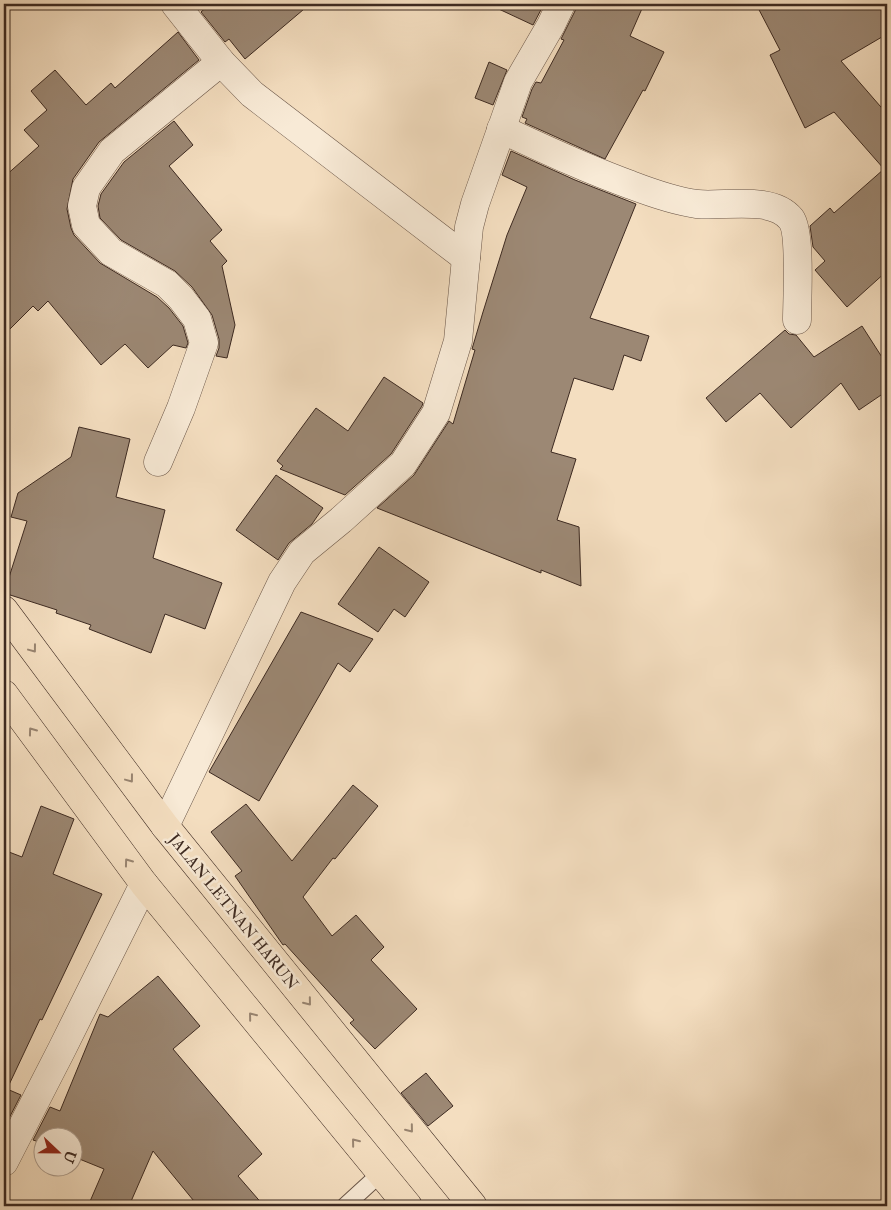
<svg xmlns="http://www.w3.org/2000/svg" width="891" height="1210" viewBox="0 0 891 1210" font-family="'IM FELL Double Pica',serif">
<rect width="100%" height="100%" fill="#f4dec0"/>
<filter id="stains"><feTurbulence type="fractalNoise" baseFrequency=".004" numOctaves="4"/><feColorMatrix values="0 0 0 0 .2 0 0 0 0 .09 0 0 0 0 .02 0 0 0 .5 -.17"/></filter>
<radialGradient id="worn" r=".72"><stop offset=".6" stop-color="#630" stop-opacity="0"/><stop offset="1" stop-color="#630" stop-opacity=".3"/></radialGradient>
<!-- building -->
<g fill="#9c8874" stroke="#3d2a21">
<path d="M210,4H310L245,59L229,39L225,42L201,12Z"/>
<path d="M488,4H544L533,25Z"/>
<path d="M576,4H644L630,36L664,52L645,91L643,90L605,159L525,123L527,119L522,117L532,89L536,82L541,83L564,40L561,39L575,11Z"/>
<path d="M756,4H887V34L841,61L887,114V271L847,307L815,270L825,261L813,247L810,226L830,208L834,213L884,169L834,112L805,128L770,55L780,50Z"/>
<path d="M178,32L199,60L99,142L73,179L67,209L71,228L74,235L100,263L157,297L169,308L183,326L188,343L186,348L173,345L148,368L125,344L101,365L48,301L38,311L33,306L4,335V177L39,146L24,130L47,110L31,91L55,70L86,105L111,83L115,88Z"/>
<path d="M489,62L507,70L493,105L475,98Z"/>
<path d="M174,121L193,145L169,166L222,230L210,241L227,261L222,266L235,325L227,358L216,356L219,348V339L212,315L192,287L175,271L121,240L100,218L98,206L101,194L124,162Z"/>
<path d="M511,151L575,180L636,204L590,318L649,336L641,361L624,355L613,390L574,378L551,452L576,459L557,520L579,527L581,586L541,570V573L377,508L414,475L449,421L453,424L475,350L472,349L483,312L507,235L527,187L502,175Z"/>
<path d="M862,326L887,365V391L859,410L841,383L791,428L760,393L726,422L706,398L785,330L789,334L796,335L814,357Z"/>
<path d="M384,377L423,403L422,406L391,454L345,495L280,469L283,466L277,461L316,408L348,431Z"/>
<path d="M79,427L130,439L116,497L165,510L153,558L222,583L205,629L165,614L151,653L89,629L91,625L56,613L57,610L4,593L27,521L11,517L18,493L71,457Z"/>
<path d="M276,475L323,508L312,524L289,543L278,560L236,530Z"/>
<path d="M379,547L429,582L405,617L394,609L378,632L338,604Z"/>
<path d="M301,612L373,639L350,672L338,663L259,801L209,772Z"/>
<path d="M353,785L378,806L335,859L333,858L303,897L332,936L356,915L384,947L371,960L417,1009L375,1049L350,1023L354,1020L285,944L283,945L235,876L242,871L211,832L246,804L292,861Z"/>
<path d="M41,806L74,819L53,874L102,894L42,1020L40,1019L7,1089L21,1095L4,1128V866L9,852L22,857Z"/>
<path d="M158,976L200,1026L173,1049L262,1154L238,1176L264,1206H198L153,1151L129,1206H88L104,1169L72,1156V1138H42V1143L33,1140L50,1107L60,1111L100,1014L108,1017Z"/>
<path d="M426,1073L453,1106L428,1126L401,1093Z"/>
</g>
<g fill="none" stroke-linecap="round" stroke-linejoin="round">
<!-- service casing -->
<g stroke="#6b5749" stroke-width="18">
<path id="service" d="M345,1206L381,1173"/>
</g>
<!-- minor casing -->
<g stroke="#6b5749" stroke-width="29">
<g id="minor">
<path d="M175,4L221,62L252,94L466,258"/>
<path d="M501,129C544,149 586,169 631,185C652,193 674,201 697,204C724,207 772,195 791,219C801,232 797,301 797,320"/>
<path d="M158,462L181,408L204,343L197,319L181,298L167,284L111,252L86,225L82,206L86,188L112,151L221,62"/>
</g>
</g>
<!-- tertiary casing -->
<g stroke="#6b5749" stroke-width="29">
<g id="tertiary">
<path d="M165,826L282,582L302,552L341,520L403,464L436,413L458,341L469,227L475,204L518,82L551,25L561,4"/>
<path d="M4,1162L62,1049L144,884"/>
</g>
</g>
<!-- primary casing -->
<g stroke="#3d2a21" stroke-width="29">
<g id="primary">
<path d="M4,610L165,826L473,1206"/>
<path d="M4,694L144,884L408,1206"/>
</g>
</g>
<!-- service -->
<use href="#service" stroke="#f8ead6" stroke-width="16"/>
<!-- minor -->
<use href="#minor" stroke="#f8ead6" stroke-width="28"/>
<!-- tertiary -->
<use href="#tertiary" stroke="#f8ead6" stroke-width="28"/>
<!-- primary -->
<use href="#primary" stroke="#f4dec0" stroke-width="28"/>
</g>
<!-- one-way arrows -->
<defs><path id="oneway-chevron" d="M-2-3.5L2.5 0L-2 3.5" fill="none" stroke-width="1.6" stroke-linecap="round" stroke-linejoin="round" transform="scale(1.25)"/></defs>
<g stroke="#988470">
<use href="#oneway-chevron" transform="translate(33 649) rotate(53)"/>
<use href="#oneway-chevron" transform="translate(32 731) rotate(-126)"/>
<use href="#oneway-chevron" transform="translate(130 779) rotate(53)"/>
<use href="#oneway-chevron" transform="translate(128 862) rotate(-126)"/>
<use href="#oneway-chevron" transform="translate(308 1002) rotate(51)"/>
<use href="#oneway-chevron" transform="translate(252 1016) rotate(-129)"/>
<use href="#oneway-chevron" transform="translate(410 1129) rotate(51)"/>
<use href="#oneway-chevron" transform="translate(355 1142) rotate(-129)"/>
</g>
<g text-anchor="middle" stroke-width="5" stroke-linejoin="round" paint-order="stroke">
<!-- street labels -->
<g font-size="16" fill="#3d2a21" stroke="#f8ead6">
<text transform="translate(234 911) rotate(51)" y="6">JALAN LETNAN HARUN</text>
</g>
</g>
<!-- margin -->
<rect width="891" height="1210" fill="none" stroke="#f4dec0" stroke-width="20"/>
<rect x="5" y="5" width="881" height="1200" fill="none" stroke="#3d2a21" stroke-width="2.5"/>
<rect x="10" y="10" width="871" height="1190" fill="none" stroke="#3d2a21"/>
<!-- north arrow -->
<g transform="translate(58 1152) rotate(112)"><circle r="24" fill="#f8ead6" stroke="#ad9d8e"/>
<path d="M0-4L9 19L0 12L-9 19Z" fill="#8f2418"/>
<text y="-8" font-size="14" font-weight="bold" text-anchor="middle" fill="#3d2a21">U</text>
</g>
<rect width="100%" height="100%" filter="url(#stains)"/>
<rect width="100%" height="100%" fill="url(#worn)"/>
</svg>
